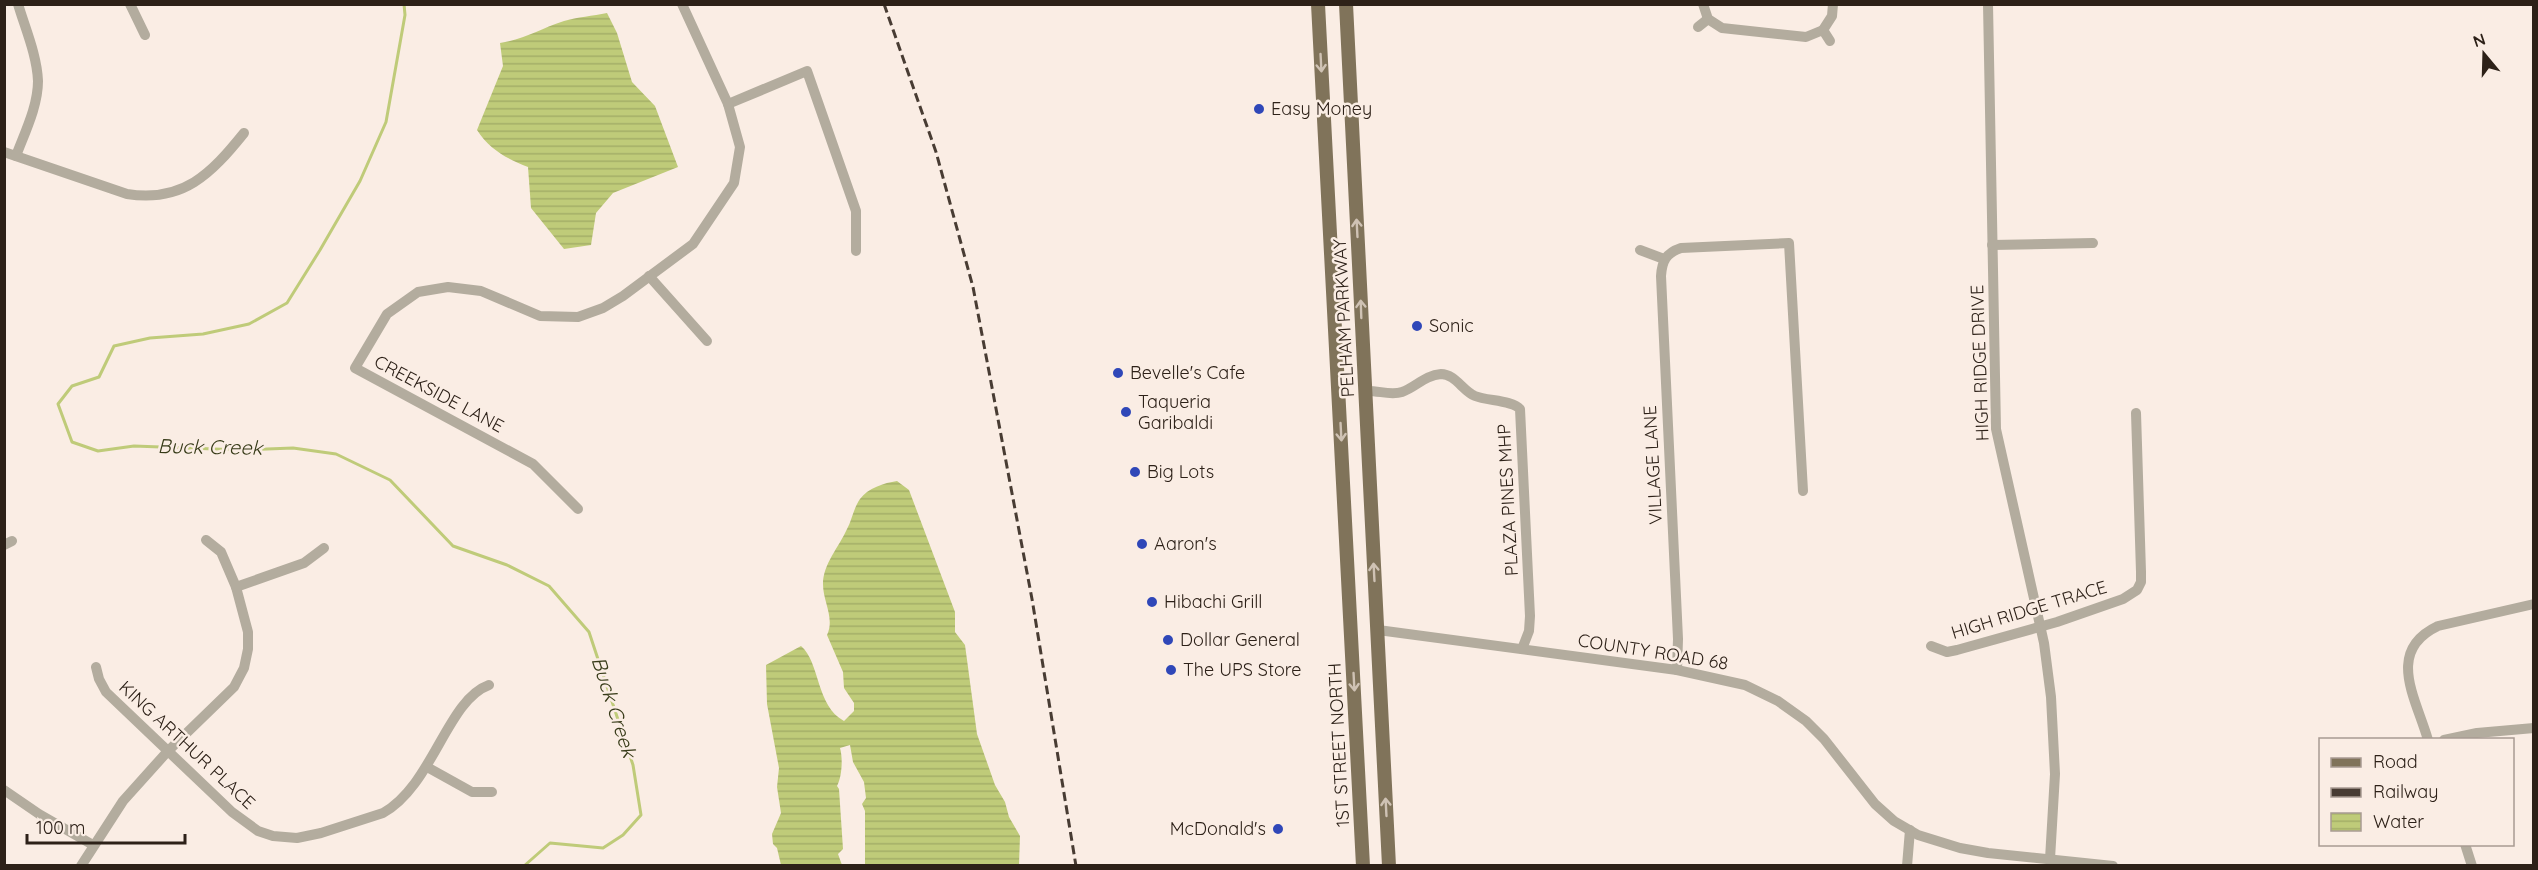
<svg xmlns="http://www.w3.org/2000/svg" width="2538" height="870" viewBox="0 0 2538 870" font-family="Quicksand,sans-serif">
<defs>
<pattern id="water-rules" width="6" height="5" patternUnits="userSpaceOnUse" patternTransform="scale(1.5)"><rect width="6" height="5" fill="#bfcb79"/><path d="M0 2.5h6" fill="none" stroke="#a4ae68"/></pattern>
</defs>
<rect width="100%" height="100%" fill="#faede4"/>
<!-- water -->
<g fill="url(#water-rules)">
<path d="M607,13L617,33L632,82L655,106L678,167L613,193L596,213L591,245L564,249L531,208L528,167C507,159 489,149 477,130L503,66L500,43C526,39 539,29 564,21C577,17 593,16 607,13Z"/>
<path d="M897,481L909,490L955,612V632L965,645L977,734L995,785L1005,802L1009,817L1020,836L1019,865L865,864V811L862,804L866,798L864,782L853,762L850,745L840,748C843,758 842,777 837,786L839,789L843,849L838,854L842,865H781L777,848L773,844L772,834L781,813L777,787L779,768L767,704L766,665L801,646C820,662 816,706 844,721L854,711V703L844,688L843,672L827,635C835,618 823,602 823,584C823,564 839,547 847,529C852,520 854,507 860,499C868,488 884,483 897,481Z"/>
</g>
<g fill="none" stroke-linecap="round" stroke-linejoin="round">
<!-- stream -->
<path stroke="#bfcb79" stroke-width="3" d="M404,4L405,15L386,122L360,181L320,250L287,303L249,324L203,334L150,338L114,346L99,377L72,386L58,404L72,442L98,451L134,446L241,450L293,448L336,454L390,480L453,546L507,565L549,586L589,632L633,765L641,815L623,835L603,848L550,843L524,866"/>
<!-- minor -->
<g stroke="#b3ac9e" stroke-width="10">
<path d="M130,4L145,35"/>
<path d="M1703,4L1708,19L1722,28L1806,37L1823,30L1832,16L1833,4"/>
<path d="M1988,4L1996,429L2044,643L2051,697L2055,774L2050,859"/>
<path d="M1698,27L1708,19"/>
<path d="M1823,30L1830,41"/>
<path d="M728,104L807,71L856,211V251"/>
<path d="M4,152L127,194C183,203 211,174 244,133"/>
<path d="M16,156C25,132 38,106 38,81C37,55 25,28 18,4"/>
<path d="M1992,245L2093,243"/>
<path d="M1640,250L1664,259"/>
<path d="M649,276L707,341"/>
<path d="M1365,391C1378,390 1390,396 1402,392C1416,387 1425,375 1441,374C1455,374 1463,391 1475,396C1487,401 1512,400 1520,409L1530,616L1529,631L1522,649"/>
<path d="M578,509L533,464L355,368L387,314L418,292L448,287L481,291L540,316L578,317L603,308L623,296L693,244L734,183L740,147L728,104L682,4"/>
<path d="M4,545L12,541"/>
<path d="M236,587L304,563L324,548"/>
<path d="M1378,630L1677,670L1745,685L1778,701L1806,721L1824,739L1875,804L1894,821L1918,835L1960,848L1988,853L2113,866"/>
<path d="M1931,646L1947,652L1957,650L2057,622L2123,599L2137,590L2141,582V572L2136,413"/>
<path d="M96,667L99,679L106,692L232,812L258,831L273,836L297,838L321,833L383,813C433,785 447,700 489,685"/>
<path d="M1677,670L1678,639L1661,276C1662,261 1666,253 1681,248L1789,243L1803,491"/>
<path d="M2428,740C2416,698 2385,651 2438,626L2534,604"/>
<path d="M2444,740L2477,733L2534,728"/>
<path d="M427,767L472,792H492"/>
<path d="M4,790L39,814L93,845"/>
<path d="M2465,844L2472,866"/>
<path d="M81,866L123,801L167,752L234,687L244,668L248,649V632L236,587L221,552L206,540"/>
<path d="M1907,866L1910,830"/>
</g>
<!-- major -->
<g stroke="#80735a" stroke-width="14">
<path d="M1318,4L1363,866"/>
<path d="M1346,4L1389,866"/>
</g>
<!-- rail -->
<path stroke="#483c33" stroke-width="3" stroke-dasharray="9 4.5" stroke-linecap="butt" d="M884,4L936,152L973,287L1032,599L1076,866"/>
</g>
<!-- one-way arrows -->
<defs><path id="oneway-shaft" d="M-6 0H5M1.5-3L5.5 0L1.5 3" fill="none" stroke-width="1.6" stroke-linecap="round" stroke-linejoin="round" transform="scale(1.5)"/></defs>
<g stroke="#cfc2b4">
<use href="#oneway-shaft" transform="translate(1321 63) rotate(87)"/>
<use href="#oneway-shaft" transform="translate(1357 228) rotate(-93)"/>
<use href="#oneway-shaft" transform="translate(1361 309) rotate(-92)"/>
<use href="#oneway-shaft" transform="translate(1341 432) rotate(87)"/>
<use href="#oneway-shaft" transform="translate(1374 572) rotate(-93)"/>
<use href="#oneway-shaft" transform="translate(1354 682) rotate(87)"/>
<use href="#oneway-shaft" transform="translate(1386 807) rotate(-93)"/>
</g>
<!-- markers -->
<g fill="#2f47b8" stroke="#faede4" stroke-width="2">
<circle cx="1259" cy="109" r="6"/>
<circle cx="1417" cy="326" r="6"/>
<circle cx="1118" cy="373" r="6"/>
<circle cx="1126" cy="412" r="6"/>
<circle cx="1135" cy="472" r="6"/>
<circle cx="1142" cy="544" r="6"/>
<circle cx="1152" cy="602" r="6"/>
<circle cx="1168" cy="640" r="6"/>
<circle cx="1171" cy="670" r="6"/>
<circle cx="1278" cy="829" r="6"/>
</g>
<g text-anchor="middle" stroke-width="5" stroke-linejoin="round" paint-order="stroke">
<!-- poi labels -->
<g font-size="18" fill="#2d2118" stroke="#faede4" text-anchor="start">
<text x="1271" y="115">Easy Money</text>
<text x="1429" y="332">Sonic</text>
<text x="1130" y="379">Bevelle's Cafe</text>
<text x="1138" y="408">Taqueria<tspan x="1138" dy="21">Garibaldi</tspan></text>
<text x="1147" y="478">Big Lots</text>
<text x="1154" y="550">Aaron's</text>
<text x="1164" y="608">Hibachi Grill</text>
<text x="1180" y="646">Dollar General</text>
<text x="1183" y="676">The UPS Store</text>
<text x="1266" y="835" text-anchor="end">McDonald's</text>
</g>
<!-- street labels -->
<g font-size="18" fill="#2d2118" stroke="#faede4">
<text transform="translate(1344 318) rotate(-93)" y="6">PELHAM PARKWAY</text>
<text transform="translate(1980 363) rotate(-92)" y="6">HIGH RIDGE DRIVE</text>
<text transform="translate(439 394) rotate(28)" y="6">CREEKSIDE LANE</text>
<text transform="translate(1653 465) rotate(-93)" y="6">VILLAGE LANE</text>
<text transform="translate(1508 500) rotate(-93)" y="6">PLAZA PINES MHP</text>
<text transform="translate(2029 610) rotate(-17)" y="6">HIGH RIDGE TRACE</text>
<text transform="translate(1653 652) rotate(9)" y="6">COUNTY ROAD 68</text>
<text transform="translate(187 745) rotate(43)" y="6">KING ARTHUR PLACE</text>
<text transform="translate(1339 745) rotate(-93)" y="6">1ST STREET NORTH</text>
</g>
<!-- water labels -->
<g font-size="20" font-style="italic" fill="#363a17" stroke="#faede4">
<text transform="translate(210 447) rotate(1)" y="7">Buck Creek</text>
<text transform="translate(614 707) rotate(72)" y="7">Buck Creek</text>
</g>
</g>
<!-- border -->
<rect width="2538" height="870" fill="none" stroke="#2d2118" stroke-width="12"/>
<!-- legend -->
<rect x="2319" y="738" width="195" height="108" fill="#faede4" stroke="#a89b92" stroke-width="1.5"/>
<rect x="2331" y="758" width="30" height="9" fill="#80735a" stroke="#a89b92" stroke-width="1.5"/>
<text x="2373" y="768" font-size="18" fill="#2d2118">Road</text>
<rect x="2331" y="788" width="30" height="9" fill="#483c33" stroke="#a89b92" stroke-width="1.5"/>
<text x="2373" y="798" font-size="18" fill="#2d2118">Railway</text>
<rect x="2331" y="813" width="30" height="18" fill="url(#water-rules)" stroke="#a89b92" stroke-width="1.5"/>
<text x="2373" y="828" font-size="18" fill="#2d2118">Water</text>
<!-- north arrow -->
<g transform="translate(2484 54) rotate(341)" stroke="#faede4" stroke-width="4.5" paint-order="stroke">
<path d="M0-4.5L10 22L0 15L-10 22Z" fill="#2d2118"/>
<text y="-9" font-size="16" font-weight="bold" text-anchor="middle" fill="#2d2118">N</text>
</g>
<!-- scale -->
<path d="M27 834v9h158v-9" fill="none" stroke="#2d2118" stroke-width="3"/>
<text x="36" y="834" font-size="18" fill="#2d2118" stroke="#faede4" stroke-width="4.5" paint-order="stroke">100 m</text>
</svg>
